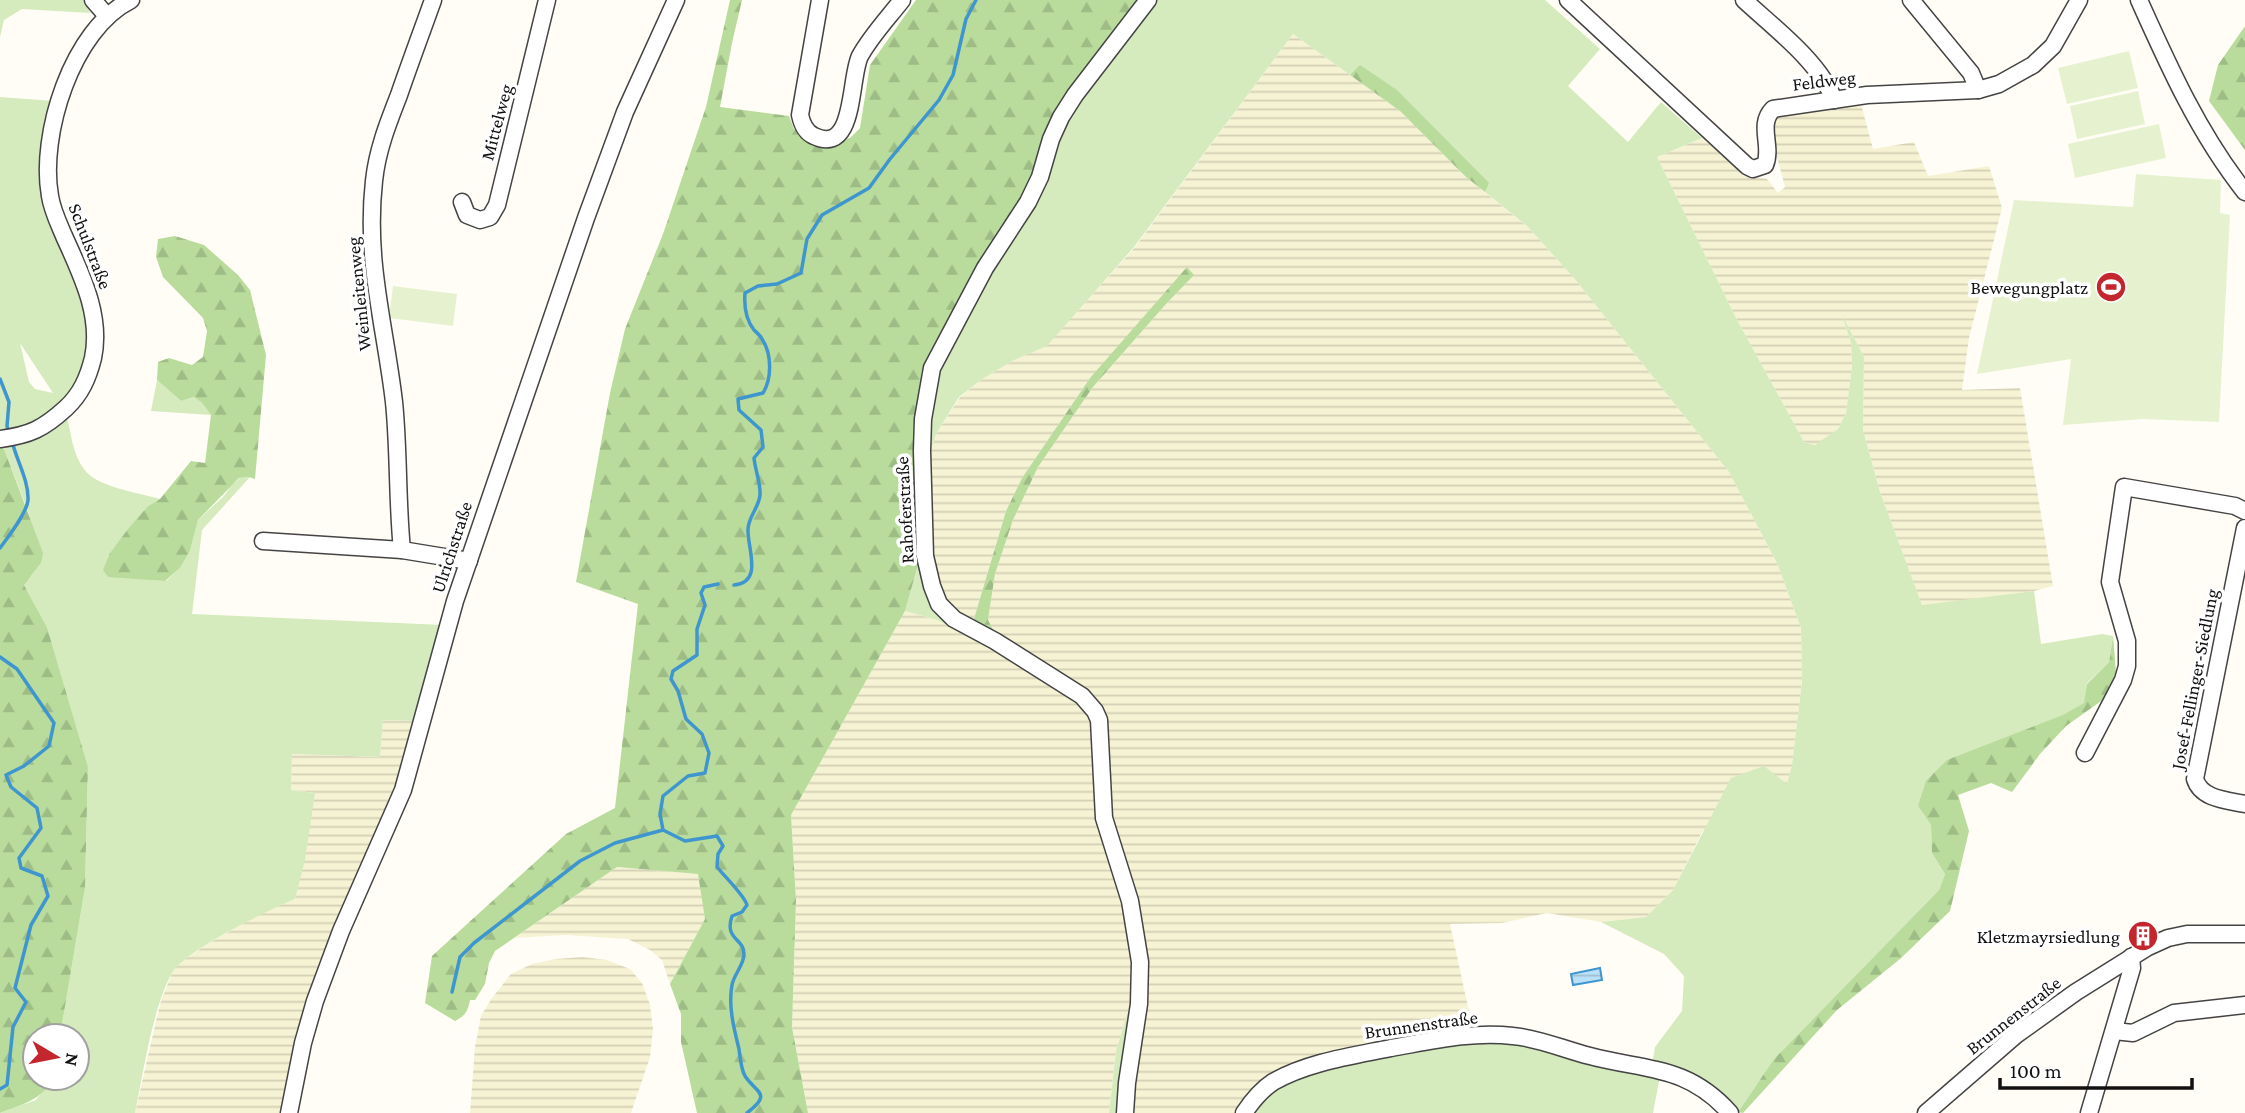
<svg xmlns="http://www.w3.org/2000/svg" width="2245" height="1113" viewBox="0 0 2245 1113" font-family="'Crimson Pro',serif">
<defs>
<pattern id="farmland-rules" width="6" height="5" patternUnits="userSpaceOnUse" patternTransform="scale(1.75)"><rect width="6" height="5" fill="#f6f3d4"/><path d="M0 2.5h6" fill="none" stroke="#d2cfb5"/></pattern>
<pattern id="forest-firs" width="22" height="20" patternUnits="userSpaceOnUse" patternTransform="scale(1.75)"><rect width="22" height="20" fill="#b9dc9c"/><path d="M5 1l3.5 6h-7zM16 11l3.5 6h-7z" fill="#9ebc85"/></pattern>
<pattern id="water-rules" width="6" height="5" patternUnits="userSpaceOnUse" patternTransform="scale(1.75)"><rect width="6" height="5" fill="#b9e0f7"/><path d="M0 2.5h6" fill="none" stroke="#9ebfd3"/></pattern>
</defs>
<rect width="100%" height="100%" fill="#fffdf5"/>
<!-- farmland -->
<g fill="url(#farmland-rules)">
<path d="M1293,34L1400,111L1466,177L1528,227L1574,278L1729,472L1777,563L1801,628L1802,681L1792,765L1787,785L1702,832L1673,890L1646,917L1601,922L1547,913L1502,923L1450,924L1473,1030L1249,1113H1122L1132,998L1116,1051L1109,1113H808L792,1027L796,900L791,815L905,611L937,620L1002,656L1070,696L1087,714L1094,694L996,635L988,620L995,574L1013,520L1038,467L1093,387L1166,304L1194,275L1090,378L1022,478L1006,511L973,622L954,612L938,586L929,557L927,463L936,434L960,397L981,380L1012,361L1047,345L1135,247Z"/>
<path d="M1861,104L1873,149L1914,142L1928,176L1989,166L2002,208L1969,338L1962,390L2020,388L2053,586L2034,591L1922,606L1880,492L1863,430L1864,357L1844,320L1851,343L1852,366L1846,413L1838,429L1816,445L1804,442L1736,318L1657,157L1702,138L1748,176L1767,179L1778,193L1785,187L1772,138L1777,117Z"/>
<path d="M383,720L416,721L402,773L283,1113H135L160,1004L172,973L179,963L206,945L263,912L295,899L315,793L291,790L292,754L380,757Z"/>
<path d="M617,867L699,874L705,919L670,984L662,960L650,950L628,939L565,935L514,938Z"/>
<path d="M582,957L607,960L630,969L642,983L650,1005L653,1029L650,1057L631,1113H470L475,1047L481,1016L492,998L511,974L532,964L556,959Z"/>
</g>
<!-- grass -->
<g fill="#d5ebbd" fill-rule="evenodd">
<path d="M0,0H84L90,13L22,9L4,20L0,37Z"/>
<path d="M1139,0H1545L1600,49L1568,86L1628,142L1661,102L1702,138L1657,157L1736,318L1804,442L1815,445L1838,429L1846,413L1852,366L1851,343L1842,315L1864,357L1863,430L1880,492L1922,605L2034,591L2041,644L2102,634L2113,636L2109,662L2087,683L2085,703L1918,806L1931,825L1932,853L1945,874L1939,890L1774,1059L1738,1112L1717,1094L1652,1065L1655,1047L1682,1011L1684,976L1664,954L1601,922L1646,917L1673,890L1731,778L1764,766L1787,784L1792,765L1802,681L1801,628L1777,563L1729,472L1574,278L1528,227L1485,192L1488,183L1361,66L1350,75L1293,34L1134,247L1047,346L1012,361L981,380L959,397L936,434L927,463L929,557L938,586L954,612L996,635L1094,694L1088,714L1070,696L1002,656L937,620L905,611L920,558L921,373L1035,172Z"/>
<path d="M0,97L54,101L43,178L89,322L85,373L63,406L59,402V405L32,425L0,434ZM20,343L53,393L35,389L29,382Z"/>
<path d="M157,380L181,401L194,397L202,403L211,415L151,411Z"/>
<path d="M67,417C71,434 73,455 84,469C96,487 139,493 160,499L148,506L110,553L151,580L166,581L180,568L190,551L198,520L224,496L231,486L240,478L250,477L202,530L192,614L443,625L416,721L383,720L380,757L292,754L291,790L315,793L305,860L295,899C269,910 185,950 172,973C153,1006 143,1074 135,1113H0L36,1100L52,1078H77V1036H60L85,888L88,768L47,627L24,585L41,563L29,514L4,449L0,445L39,438Z"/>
<path d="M1132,998L1122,1113H1109L1116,1051Z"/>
<path d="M1473,1030L1660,1076L1653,1113H1249L1279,1073Z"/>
</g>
<!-- forest -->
<g fill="url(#forest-firs)">
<path d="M730,0H742L732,43L720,107L789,116L794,129L805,136L830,142L850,138L860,128L870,65L916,0H1139L1035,172L921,373L920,558L905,611L791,815L796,900L792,1027L808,1113H697L681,1042V1014L670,984L705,919L698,874L617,867L495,951L489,963L485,984L475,1000H470C468,1011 465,1016 455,1021L425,1003L432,956L566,834L615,808L638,604L576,582L610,393L625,329L663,234L706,107Z"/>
<path d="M2245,26V150L2209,101L2218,65Z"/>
<path d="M1360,65L1397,90L1489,183L1485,192L1466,177L1400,111L1350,75Z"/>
<path d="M175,236L204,245L238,275L250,290L266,355L255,479L249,477L239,478L198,520L190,551L180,568L165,581L108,577L103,570L110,553L128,529L148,506L160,499L191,461L205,463L211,415L202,403L194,397L181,401L157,380L158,362L169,358L192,365L203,357L207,331L203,318L163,277L156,257L158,239Z"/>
<path d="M1187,267L1194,275L1166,304L1093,387L1038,467L1013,520L995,574L988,620L996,635L973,622L1006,511L1022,478L1090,378Z"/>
<path d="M0,445L4,449L43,553L41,563L24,585L47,627L88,767L85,888L60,1036H35V1078H52C43,1100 21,1105 0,1113Z"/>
<path d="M2113,636L2116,672L2104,699L2066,726L2040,754L2012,792L1991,783L1958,795L1969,831L1950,911L1900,959L1837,1010L1743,1113L1738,1112L1774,1059L1939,890L1945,874L1932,853L1931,825L1918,806L1926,781L1947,760L2063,715L2084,703L2087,684L2109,662Z"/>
</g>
<!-- pitch -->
<g fill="#e6f2cf">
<path d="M2129,51L2138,88L2067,104L2058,68Z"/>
<path d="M2138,91L2145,124L2077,139L2070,106Z"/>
<path d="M2159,124L2166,158L2075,178L2068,144Z"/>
<path d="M2136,174L2221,180L2220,213L2230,215L2219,422L2143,419L2063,425L2071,359L1977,374L2014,200L2133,207Z"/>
<path d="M393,286L457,294L453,326L389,318Z"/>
</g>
<!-- water -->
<path fill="url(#water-rules)" stroke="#3f96cf" stroke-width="2" d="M1600,968L1602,980L1573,985L1571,974Z"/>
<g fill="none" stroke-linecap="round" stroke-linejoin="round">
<!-- stream -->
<g stroke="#3f96cf" stroke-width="3.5">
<path d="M0,379L9,402L7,426L9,434"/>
<path d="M0,548C8,537 27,513 28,500C29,481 16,459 12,441"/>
<path d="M734,585C763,582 748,550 748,531C747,518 759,508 760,495C761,485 755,469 754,458L763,447L761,430L739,410L738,399L763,393C772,378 772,354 762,339C760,335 757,333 754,330C746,320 744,306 745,293L758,286L777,284L801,273L807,239L822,215L869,188L890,159L939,100L953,75L966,19L976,0"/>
<path d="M0,657L17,669L54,723L49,746L24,766L6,775L11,787L37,808L41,828L19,858L21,868L42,876L48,896L31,925L15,988L26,1002L13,1027L7,1085L0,1089"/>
<path d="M663,830L685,841L717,836L723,846L718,854L717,867C725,877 744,895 747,905L742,912L732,916C724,940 744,938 744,954C744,965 734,974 732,985C728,1006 734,1029 739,1049C740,1057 741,1069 745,1076C756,1093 773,1093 747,1113"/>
<path d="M452,992L460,957L474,943L580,861L615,843L663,830L660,814L663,796L688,776L705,773L709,753L702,734L686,719L678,691L671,679L673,671L697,655V629L705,605L701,593L704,587L718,584"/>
</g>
<!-- minor casing -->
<g stroke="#444" stroke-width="19">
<g id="minor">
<path d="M93,0L107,16"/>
<path d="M433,0C422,31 410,63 399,95C388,123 377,151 374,181C365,261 385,325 394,402C399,451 397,501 402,550L469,561"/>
<path d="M820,0L800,115C802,124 805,132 814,136C856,156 849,78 860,56C871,36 888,18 902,0"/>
<path d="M1568,0L1747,166L1753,169L1765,165C1773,146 1757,125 1773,109L1867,95L1978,90L1999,84L2033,65L2053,46L2079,0"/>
<path d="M1744,0C1773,27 1820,62 1834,100"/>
<path d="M1911,0L1971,73L1978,90"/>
<path d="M2139,0C2169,67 2199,134 2245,192"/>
<path d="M462,202L467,215L480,220L490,217L497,205L547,0"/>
<path d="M0,439C30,435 43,429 66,408C81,394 88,378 93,358C102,315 81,274 64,236C59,224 52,210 50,196C39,135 72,29 131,0"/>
<path d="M2245,528L2195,779C2201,799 2226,800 2245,804"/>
<path d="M263,541L402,550"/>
<path d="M2085,753L2123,680L2127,666V641L2110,582L2124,487L2235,506L2245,511"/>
<path d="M2114,1031L2133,1033L2174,1013L2245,1005"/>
<path d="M289,1113L303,1043L315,1001L341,931L403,790L455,601L586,218L625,112L676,0"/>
<path d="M1125,1113L1127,1083L1139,1004L1140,962L1130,901L1104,818L1099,720L1095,711L1082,696L995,641L954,619L939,604L932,586L925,556L922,451L923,419L932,368L985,268L1028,202L1040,177L1051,139L1061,117L1075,95L1148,0"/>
<path d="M1244,1113C1252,1101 1261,1090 1273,1082C1308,1062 1352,1056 1391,1048C1431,1041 1472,1031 1513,1036C1539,1038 1565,1050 1590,1056C1647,1071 1687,1065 1730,1113"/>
<path d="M1926,1113L2016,1035L2076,992L2148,947L2168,938L2187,934H2245"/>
<path d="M2089,1113L2132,968L2131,957"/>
</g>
</g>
<!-- minor -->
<use href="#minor" stroke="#fff" stroke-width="16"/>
</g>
<!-- icons -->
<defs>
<g id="stadium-disc" transform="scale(1.575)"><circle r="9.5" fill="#c4262e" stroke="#fff"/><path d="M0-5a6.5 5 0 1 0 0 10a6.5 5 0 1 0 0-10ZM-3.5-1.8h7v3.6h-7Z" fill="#fff"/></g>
<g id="building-disc" transform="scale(1.575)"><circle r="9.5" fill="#c4262e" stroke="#fff"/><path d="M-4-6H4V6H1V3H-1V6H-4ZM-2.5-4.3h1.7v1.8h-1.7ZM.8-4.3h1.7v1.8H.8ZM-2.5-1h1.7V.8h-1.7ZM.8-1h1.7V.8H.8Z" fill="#fff"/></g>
</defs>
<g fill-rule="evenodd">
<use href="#stadium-disc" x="2111" y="287"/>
<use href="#building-disc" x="2143" y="936"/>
</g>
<g text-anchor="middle" stroke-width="7" stroke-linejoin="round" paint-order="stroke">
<!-- street labels -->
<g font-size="19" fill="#111" stroke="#fff">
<text transform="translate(1824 80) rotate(-7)" y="7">Feldweg</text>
<text transform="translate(496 122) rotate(-75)" y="7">Mittelweg</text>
<text transform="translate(91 246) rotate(69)" y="7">Schulstraße</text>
<text transform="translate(358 294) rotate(-96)" y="7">Weinleitenweg</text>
<text transform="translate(904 510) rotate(-93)" y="7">Rahoferstraße</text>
<text transform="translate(451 547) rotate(-72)" y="7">Ulrichstraße</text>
<text transform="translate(2194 679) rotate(-79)" y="7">Josef-Fellinger-Siedlung</text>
<text transform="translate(2013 1015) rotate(-38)" y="7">Brunnenstraße</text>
<text transform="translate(1421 1024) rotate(-8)" y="7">Brunnenstraße</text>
</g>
<!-- poi labels -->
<g font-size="19" fill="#111" stroke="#fff" text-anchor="end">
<text x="2088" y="294">Bewegungplatz</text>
<text x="2120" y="943">Kletzmayrsiedlung</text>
</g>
</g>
<!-- north arrow -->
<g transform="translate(56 1057) rotate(100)"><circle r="33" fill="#ffffff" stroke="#a0a0a0" stroke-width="2"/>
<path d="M0-5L12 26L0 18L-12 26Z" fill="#c4262e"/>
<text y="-10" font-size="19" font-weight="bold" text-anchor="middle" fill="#111111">N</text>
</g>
<!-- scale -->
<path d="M2000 1078v10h192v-10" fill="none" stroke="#111111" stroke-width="3.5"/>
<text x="2010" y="1078" font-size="21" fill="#111111" stroke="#ffffff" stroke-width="5" paint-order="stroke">100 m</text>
</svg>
